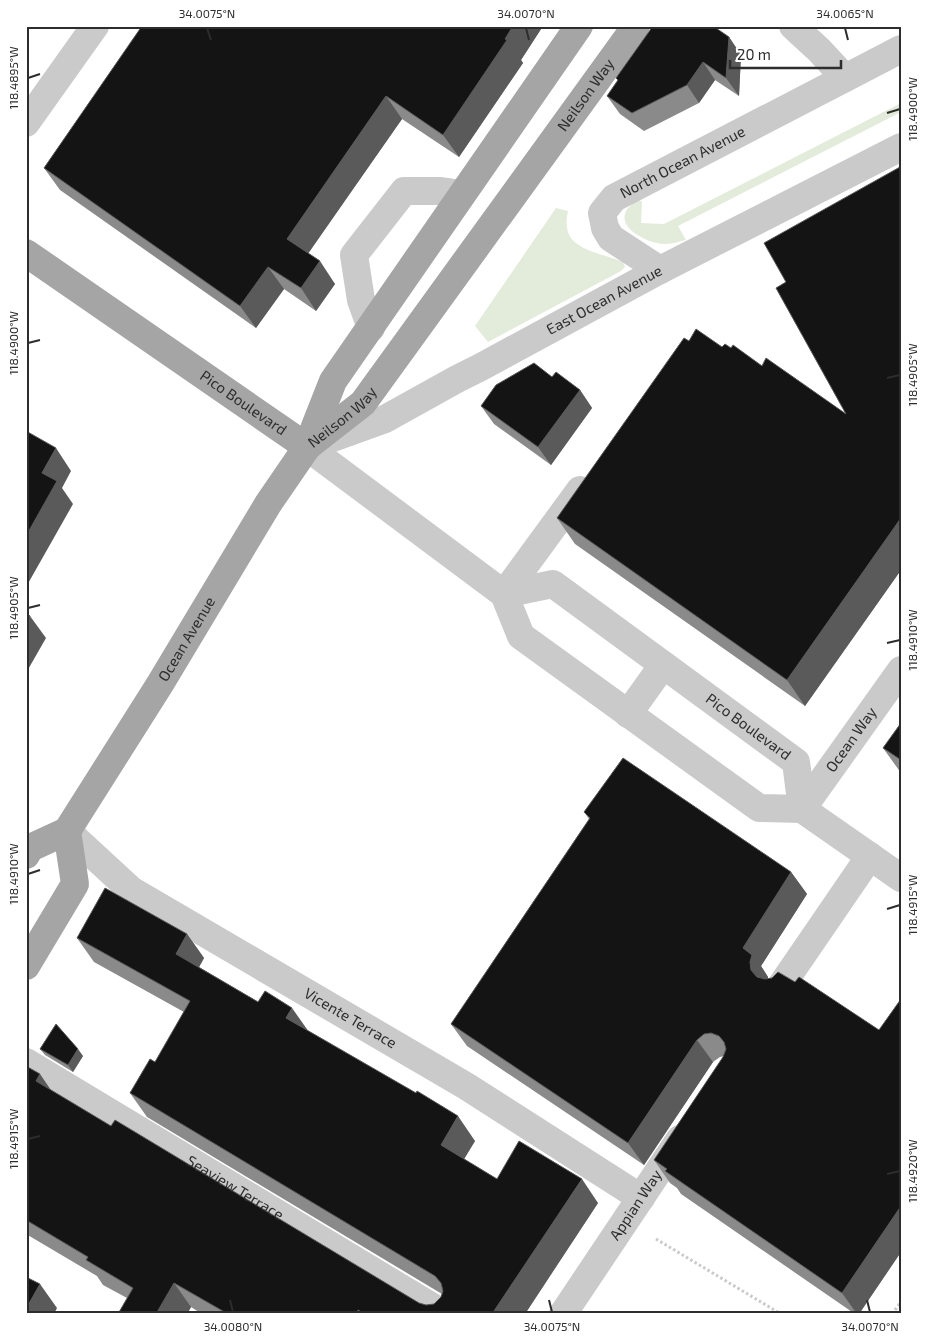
<svg xmlns="http://www.w3.org/2000/svg" width="927" height="1340" viewBox="0 0 927 1340" font-family="'Exo 2',sans-serif">
<rect width="100%" height="100%" fill="#fff"/>
<!-- green -->
<g fill="#e3ebda">
<path d="M901,103V112L678,226L686,240C680,241 673,244 666,244C653,245 620,231 625,214C626,208 634,203 638,199L642,202L641,223L664,224Z"/>
<path d="M556,208L568,211C567,216 566,222 567,227C569,251 606,254 623,262L625,267L621,271L488,342L475,326Z"/>
</g>
<g fill="none" stroke-linecap="round" stroke-linejoin="round">
<!-- path -->
<g stroke="#cacaca" stroke-width="3" stroke-dasharray="2.5 2.5" stroke-linecap="butt">
<path d="M656,1239L781,1314"/>
<path d="M892,1314L901,1302"/>
</g>
<!-- minor -->
<g stroke="#cacaca" stroke-width="28">
<path d="M793,26L819,50L845,78"/>
<path d="M26,123L95,26"/>
<path id="s1" d="M660,270L611,238L605,228L602,213L614,198L901,49"/>
<path d="M371,328L361,300L354,255L404,191H441L462,194"/>
<path id="s2" d="M313,445L385,419L457,379L481,367L660,270L901,147"/>
<path d="M307,447L504,594L521,636L759,808L802,809L901,878"/>
<path id="s3" d="M504,594L553,584L796,762L802,809"/>
<path d="M504,594L580,490"/>
<path d="M628,714L663,665"/>
<path id="s4" d="M802,809L901,670"/>
<path id="s5" d="M67,831L131,890L466,1086L641,1198"/>
<path d="M781,986L870,856"/>
<path id="s6" d="M26,1062L444,1314"/>
<path id="s7" d="M563,1314L680,1139"/>
</g>
<!-- major -->
<g stroke="#a5a5a5" stroke-width="28">
<path id="s8" d="M26,253L307,447"/>
<path id="s9" d="M308,446L363,403L636,26"/>
<path id="s10" d="M26,855L30,848L67,831L160,684L268,504L307,447L333,381L579,26"/>
<path d="M26,966L75,884L67,831"/>
</g>
</g>
<!-- wall -->
<g fill="#8a8a8a">
<path d="M142,26H543L521,60L523,63L459,157L402,119L308,253L335,284L316,311L284,289L256,328L60,190L44,168Z"/>
<path d="M729,37L741,55L739,96L715,80L699,103L644,131L620,114L607,96L618,81L616,78Z"/>
<path d="M901,168V570L805,706L575,544L557,518L689,341L722,347L731,348L846,414L786,282Z"/>
<path d="M552,377L580,390L592,408L551,465L494,424L481,406Z"/>
<path d="M901,723V773L883,748Z"/>
<path d="M584,812L791,872L807,894L761,966L768,977V978L795,982L879,1030L901,999V1252L859,1314H855L681,1194L677,1188L670,1183L654,1160L724,1056L720,1057L713,1062L644,1165L467,1046L451,1024L589,819Z"/>
<path d="M187,934L204,958L199,967L308,1031L475,1141L464,1159L497,1179L598,1203L525,1314H202L191,1307L187,1314H118L127,1298L103,1285L97,1276L26,1234V1066L51,1090L111,1126L419,1303L426,1305L434,1304L441,1297L442,1294L147,1117L130,1093L155,1062L184,1012L94,962L77,938Z"/>
<path d="M40,1049L83,1056L73,1072L45,1055Z"/>
</g>
<!-- shaded-wall -->
<g fill="#5a5a5a">
<path d="M513,26H543L521,60L523,63L459,157L443,135Z"/>
<path d="M729,37L741,55L739,96L726,78Z"/>
<path d="M703,62L715,80L699,103L687,85Z"/>
<path d="M386,96L402,119L303,261L287,239Z"/>
<path d="M320,261L335,284L316,311L301,288Z"/>
<path d="M268,267L284,289L256,328L240,306Z"/>
<path d="M580,390L592,408L551,465L538,447Z"/>
<path d="M56,448L71,471L62,488L73,504L26,587V536L42,473Z"/>
<path d="M901,518V570L805,706L787,680Z"/>
<path d="M30,616L46,638L26,673V623Z"/>
<path d="M791,872L807,894L761,966L768,977L766,984L767,992L751,970L743,948Z"/>
<path d="M187,934L204,958L193,978L176,954Z"/>
<path d="M292,1008L309,1032L286,1018Z"/>
<path d="M697,1040L713,1062L644,1165L628,1143Z"/>
<path d="M78,1049L83,1056L73,1072L68,1065Z"/>
<path d="M40,1074L57,1099L36,1081Z"/>
<path d="M458,1116L475,1141L458,1169L441,1145Z"/>
<path d="M582,1179L598,1203L525,1314H492Z"/>
<path d="M901,1206V1252L859,1314H857L842,1293Z"/>
<path d="M174,1283L191,1307L187,1314H156Z"/>
<path d="M40,1284L57,1308L54,1314H26V1309Z"/>
<path d="M358,1310L361,1314H355Z"/>
</g>
<!-- building -->
<g fill="#141414" stroke="#5a5a5a">
<path d="M142,26H513L505,39L507,40L443,135L386,96L287,239L320,261L301,288L268,267L240,306L44,168Z"/>
<path d="M653,26H713L729,37L726,78L703,62L687,85L632,113L607,96L618,80L616,78Z"/>
<path d="M900,167L901,168V518L787,680L557,518L684,338L689,341L696,329L722,347L725,344L731,348L733,345L762,366L766,358L846,414L776,288L786,282L764,243Z"/>
<path d="M534,363L552,377L556,372L580,390L538,447L481,406L496,385Z"/>
<path d="M26,431L56,448L42,473L57,481L26,536Z"/>
<path d="M26,613L30,616L26,623Z"/>
<path d="M901,723V760L883,748Z"/>
<path d="M623,758L791,872L743,948L752,955L750,962L751,970L757,977L765,979L772,978L778,972L795,982L799,977L879,1030L901,999V1206L842,1293L665,1171L667,1169L654,1160L723,1057L726,1049L724,1042L719,1036L711,1033L704,1034L697,1040L628,1143L451,1024L590,818L584,812Z"/>
<path d="M105,888L187,934L176,954L258,1002L265,991L292,1008L286,1018L416,1093L417,1091L458,1116L441,1145L497,1179L519,1141L582,1179L492,1314H365L358,1310L355,1314H228L174,1283L156,1314H118L133,1288L86,1260L88,1257L26,1220V1066L40,1074L36,1081L111,1126L115,1120L419,1303L426,1305L434,1304L441,1297L443,1291L441,1283L435,1276L130,1093L150,1059L155,1062L190,1001L77,938Z"/>
<path d="M56,1024L78,1049L68,1065L40,1049Z"/>
<path d="M26,1277L40,1284L26,1309Z"/>
</g>
<!-- ticks -->
<path fill="none" stroke="#2d2d2d" stroke-width="2" d="M207,28L211,40M526,28L529,40M845,28L848,40M28,78L40,74M887,113L900,109M28,343L40,340M887,378L900,375M28,608L40,605M887,643L900,640M28,874L40,870M887,909L900,905M28,1139L40,1136M887,1174L900,1171M230,1300L233,1312M549,1300L552,1312M867,1300L870,1312"/>
<g text-anchor="middle" stroke-width="5" stroke-linejoin="round" paint-order="stroke">
<!-- street labels -->
<g font-size="15" fill="#2d2d2d" stroke="#fff">
<text dy="5" stroke="none"><textPath href="#s9" startOffset="450">Neilson Way</textPath></text>
<text dy="5" stroke="none"><textPath href="#s1" startOffset="182">North Ocean Avenue</textPath></text>
<text dy="5" stroke="none"><textPath href="#s2" startOffset="326">East Ocean Avenue</textPath></text>
<text dy="5" stroke="none"><textPath href="#s8" startOffset="264">Pico Boulevard</textPath></text>
<text dy="5" stroke="none"><textPath href="#s9" startOffset="45">Neilson Way</textPath></text>
<text dy="5" stroke="none"><textPath href="#s10" startOffset="275">Ocean Avenue</textPath></text>
<text dy="5" stroke="none"><textPath href="#s3" startOffset="292">Pico Boulevard</textPath></text>
<text dy="5" stroke="none"><textPath href="#s4" startOffset="85">Ocean Way</textPath></text>
<text dy="5" stroke="none"><textPath href="#s5" startOffset="341">Vicente Terrace</textPath></text>
<text dy="5" stroke="none"><textPath href="#s6" startOffset="244">Seaview Terrace</textPath></text>
<text dy="5" stroke="none"><textPath href="#s7" startOffset="131">Appian Way</textPath></text>
</g>
</g>
<!-- border -->
<rect width="927" height="1340" fill="none" stroke="#ffffff" stroke-width="55"/>
<!-- scale -->
<path d="M730 60v8h111v-8" fill="none" stroke="#2d2d2d" stroke-width="2.5"/>
<text x="737" y="60" font-size="15" fill="#2d2d2d" stroke="#ffffff" stroke-width="4" paint-order="stroke">20 m</text>
<rect x="28" y="28" width="872" height="1284" fill="none" stroke="#2d2d2d" stroke-width="2"/>
<g font-size="12" text-anchor="middle" fill="#2d2d2d">
<text x="207" y="18">34.0075°N</text>
<text x="526" y="18">34.0070°N</text>
<text x="845" y="18">34.0065°N</text>
<text transform="translate(14 78) rotate(-90)" y="4">118.4895°W</text>
<text transform="translate(913 109) rotate(-90)" y="4">118.4900°W</text>
<text transform="translate(14 343) rotate(-90)" y="4">118.4900°W</text>
<text transform="translate(913 375) rotate(-90)" y="4">118.4905°W</text>
<text transform="translate(14 608) rotate(-90)" y="4">118.4905°W</text>
<text transform="translate(913 640) rotate(-90)" y="4">118.4910°W</text>
<text transform="translate(14 874) rotate(-90)" y="4">118.4910°W</text>
<text transform="translate(913 905) rotate(-90)" y="4">118.4915°W</text>
<text transform="translate(14 1139) rotate(-90)" y="4">118.4915°W</text>
<text transform="translate(913 1171) rotate(-90)" y="4">118.4920°W</text>
<text x="233" y="1331">34.0080°N</text>
<text x="552" y="1331">34.0075°N</text>
<text x="870" y="1331">34.0070°N</text>
</g>
</svg>
